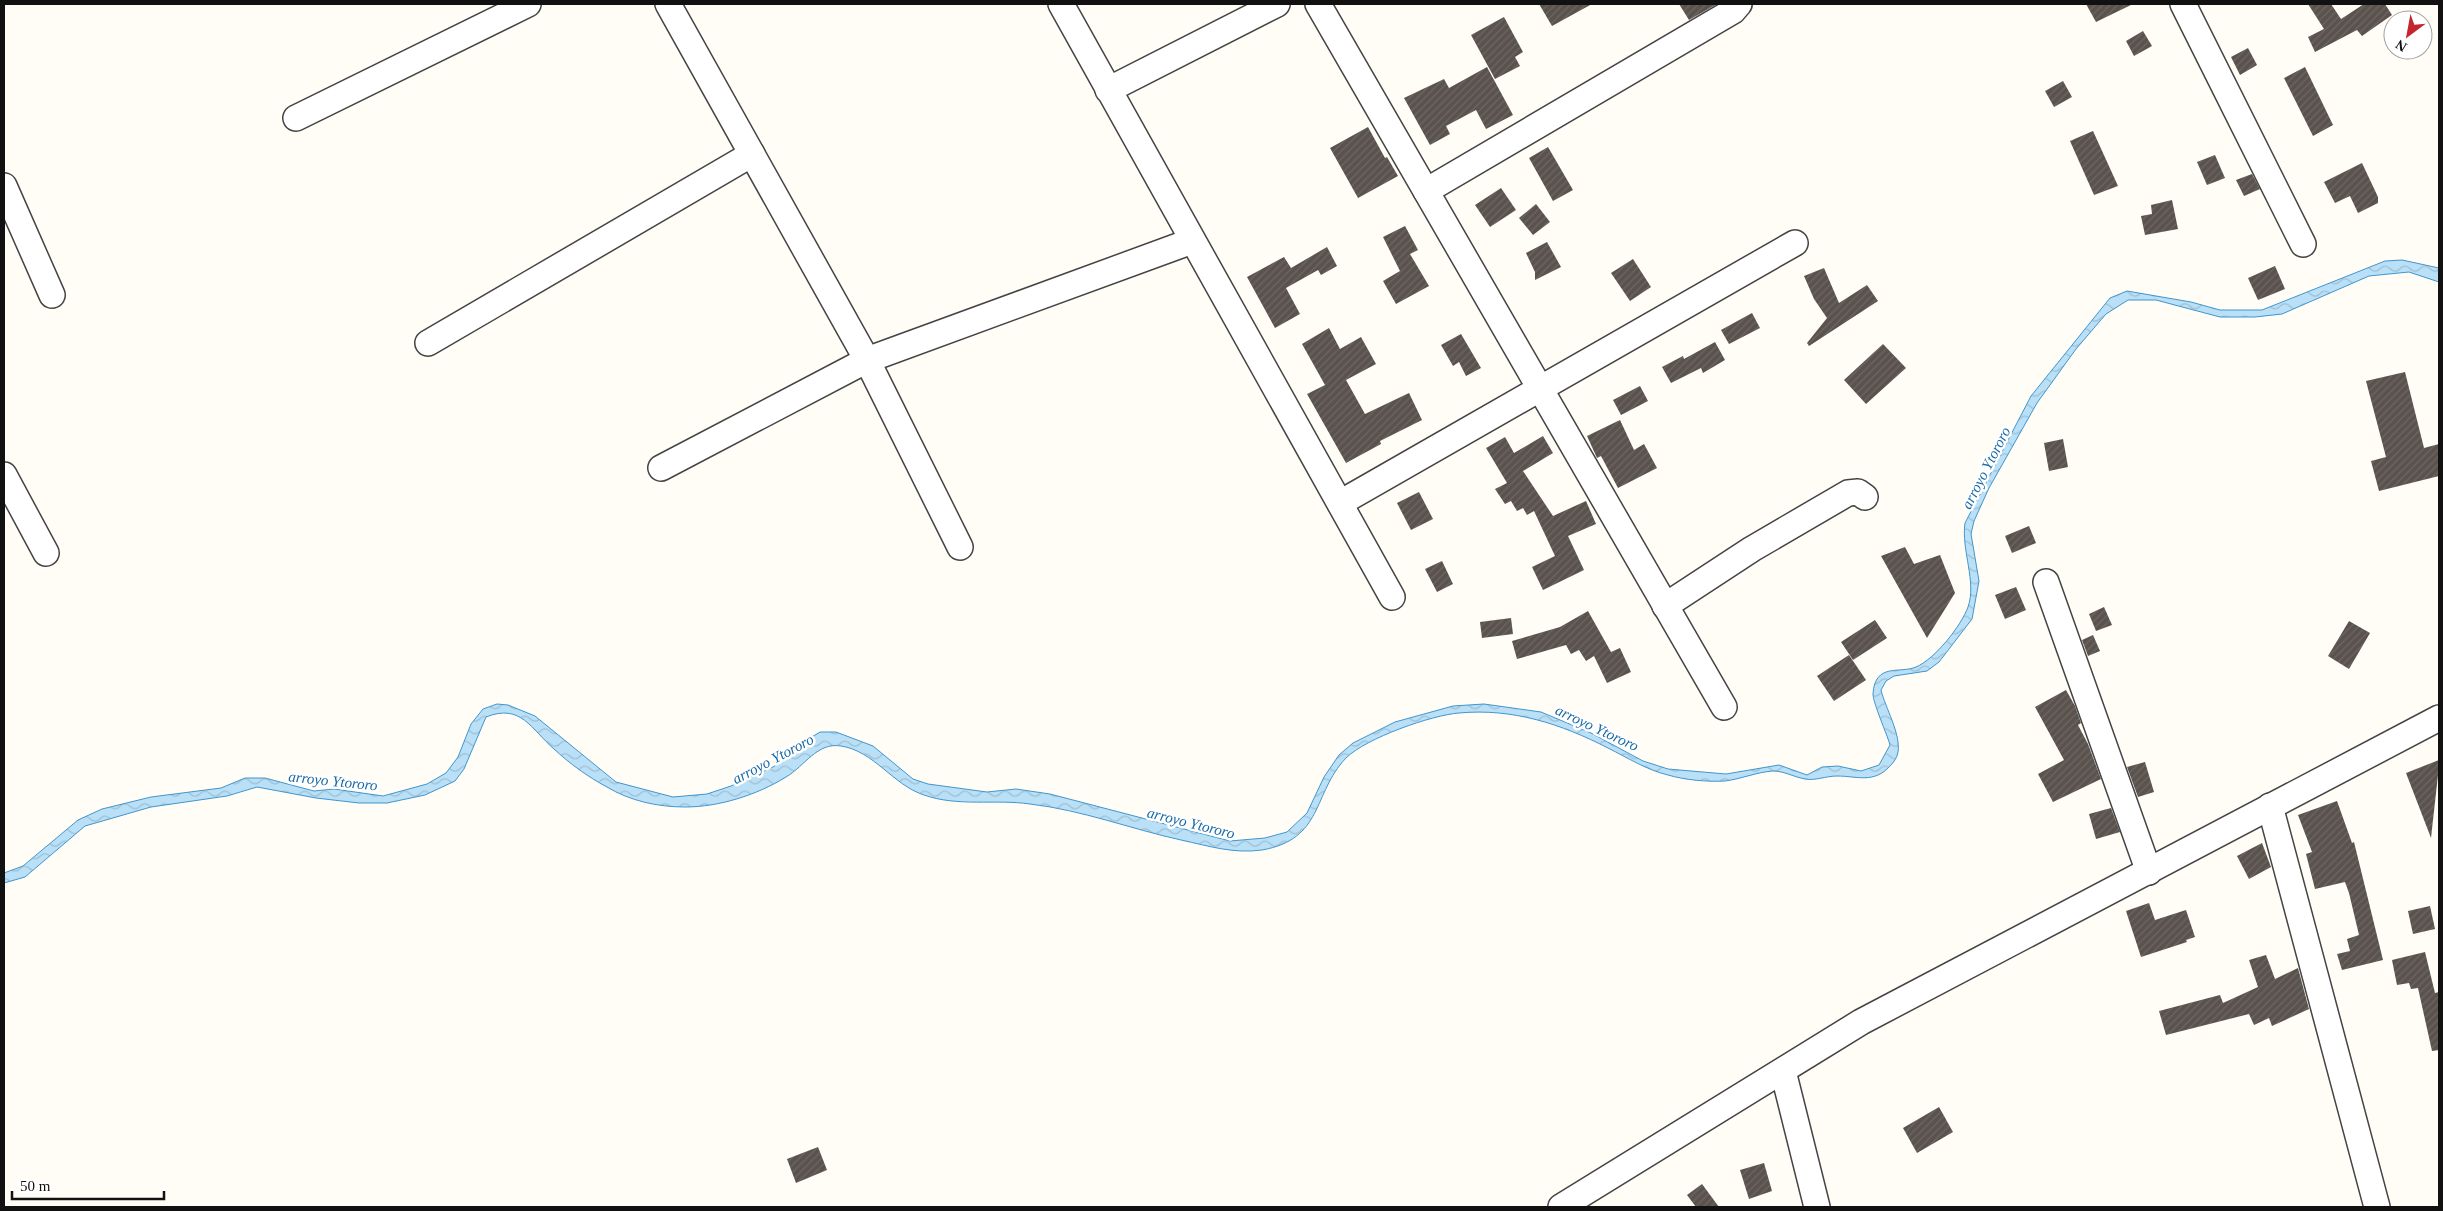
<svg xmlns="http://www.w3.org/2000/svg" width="2443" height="1211" viewBox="0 0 2443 1211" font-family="'Times New Roman',serif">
<defs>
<pattern id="water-waves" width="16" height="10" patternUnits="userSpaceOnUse" patternTransform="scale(1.25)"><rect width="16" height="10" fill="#b9e0f7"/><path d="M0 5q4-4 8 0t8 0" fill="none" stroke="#9ebfd3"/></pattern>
<pattern id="building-hatch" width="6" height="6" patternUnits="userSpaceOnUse" patternTransform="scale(1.25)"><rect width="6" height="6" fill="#5a524d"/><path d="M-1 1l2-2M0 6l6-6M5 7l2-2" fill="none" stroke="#6d6662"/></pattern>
</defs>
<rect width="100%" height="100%" fill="#fffdf5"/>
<!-- water -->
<path fill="url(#water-waves)" stroke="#3f96cf" d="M2402,260L2439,268V282L2409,272L2369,276L2282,314L2255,317H2220L2156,300H2128L2106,314L2076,349L2037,403L1989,488L1974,521L1971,534L1979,581L1972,619L1939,662L1927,671L1894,676L1886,681L1881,690C1885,707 1901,734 1898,752C1897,758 1894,762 1890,766C1874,784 1857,776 1837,776C1826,776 1815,781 1805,779C1794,777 1784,771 1773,771C1757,772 1741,779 1725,781C1707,782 1685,780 1668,775C1647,770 1628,758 1608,748C1561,724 1513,708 1459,713C1432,715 1366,738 1346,758C1312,794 1324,839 1262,850C1233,854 1209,846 1181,840C1131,829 1082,810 1030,804C995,799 958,807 924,795C893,785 874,751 841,746C817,742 805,766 786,777C757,795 719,807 685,807C658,807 630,801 607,787C588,777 569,763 554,749C531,729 521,703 486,717L464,769L455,781L425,795L387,803H359L316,798L257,787L227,796L151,807L85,826L25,877L4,883V873L23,866L78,820L102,809L151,797L221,788L245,778H265L314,791L334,789L383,796L427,784L446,773L458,757L471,724L483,709L497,704L508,705L535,716L616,782L673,797L707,794L731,786L773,767L793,753L807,740L820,732H836L873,746L913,779L928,784L987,792L1016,789L1050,794L1230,841L1265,838L1287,832L1307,813L1324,777L1339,755L1353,743L1395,722L1453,706L1484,704L1541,712L1591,733L1643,761L1668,769L1726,774L1779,765L1807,775L1822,767L1838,766L1861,771L1879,765L1890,745C1887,734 1873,703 1873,694C1875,662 1900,674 1916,667C1935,659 1961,626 1968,607C1977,582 1961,550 1965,523L2031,396L2110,298L2127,291L2191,302L2220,310H2262L2385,261Z"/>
<!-- building -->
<g fill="url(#building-hatch)">
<path d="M1539,4H1592L1552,26Z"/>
<path d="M1679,4H1717L1689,20Z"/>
<path d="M2086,4H2133L2096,22Z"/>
<path d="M2308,4H2331L2341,19L2364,4H2385L2392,15L2362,36L2357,30L2315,52L2308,37L2324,29Z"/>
<path d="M1504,17L1523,52L1515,57L1520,66L1495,79L1471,35Z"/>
<path d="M2143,31L2152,46L2134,56L2126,41Z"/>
<path d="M2248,48L2257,65L2240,75L2231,57Z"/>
<path d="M1487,67L1513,115L1486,129L1476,110L1446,126L1450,134L1430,145L1404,98L1444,79L1449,88Z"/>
<path d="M2305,67L2333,125L2313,136L2284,78Z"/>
<path d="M2063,81L2072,97L2054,107L2045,91Z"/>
<path d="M1368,127L1385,158L1387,157L1398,176L1358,198L1330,148Z"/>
<path d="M2093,131L2118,186L2094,195L2070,141Z"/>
<path d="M1548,147L1573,190L1553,201L1529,158Z"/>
<path d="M2215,155L2225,178L2207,185L2197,162Z"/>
<path d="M2362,163L2378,197V203L2358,213L2350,196L2335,203L2324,182Z"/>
<path d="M2252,174L2260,189L2244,196L2236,180Z"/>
<path d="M1501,188L1516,210L1490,227L1475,205Z"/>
<path d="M2172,200L2178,229L2145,235L2141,216L2152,214L2151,205Z"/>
<path d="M1536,204L1550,222L1533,235L1519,218Z"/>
<path d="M1405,226L1418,250L1410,254L1429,286L1396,304L1383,281L1400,271L1383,237Z"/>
<path d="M1547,242L1561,267L1535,280V272L1526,253Z"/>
<path d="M1327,247L1337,266L1321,275L1318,270L1286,288L1300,314L1275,328L1247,277L1284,257L1291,268Z"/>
<path d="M1633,259L1651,287L1630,301L1611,273Z"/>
<path d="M2275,266L2285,289L2258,300L2248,278Z"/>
<path d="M1824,268L1839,303L1867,285L1878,301L1809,346L1807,343L1827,318L1814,299L1804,276Z"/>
<path d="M1752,313L1760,328L1729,344L1721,330Z"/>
<path d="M1329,328L1340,349L1361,337L1376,364L1346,380L1365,414L1409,393L1422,420L1380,441L1381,444L1346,463L1307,394L1325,385L1302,344Z"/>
<path d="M1461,334L1481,368L1466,376L1459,362L1453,366L1441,345Z"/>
<path d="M1715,342L1725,360L1703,373L1701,368L1671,383L1662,367L1683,356L1684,359Z"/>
<path d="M1883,344L1906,368L1866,404L1844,380Z"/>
<path d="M2405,372L2424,448L2439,444V476L2379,491L2371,461L2386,457L2366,381Z"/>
<path d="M1640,386L1648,401L1621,415L1613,400Z"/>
<path d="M1620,420L1634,450L1644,444L1657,468L1618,488L1601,456L1597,458L1587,436Z"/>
<path d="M1543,436L1553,453L1523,471L1553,516L1586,501L1596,524L1568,536L1584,570L1543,590L1532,567L1555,556L1534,511L1527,515L1523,508L1517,511L1511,501L1505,504L1495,489L1507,483L1486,448L1505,437L1514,453Z"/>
<path d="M2063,439L2068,467L2049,471L2044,443Z"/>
<path d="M1419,492L1433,519L1411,530L1397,503Z"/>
<path d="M2029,526L2036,543L2012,553L2005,536Z"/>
<path d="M1905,547L1914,564L1940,555L1955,593L1927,638L1881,556Z"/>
<path d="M1442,561L1453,584L1437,592L1425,569Z"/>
<path d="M2016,587L2026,610L2005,619L1995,595Z"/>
<path d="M2104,607L2112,625L2096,631L2089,614Z"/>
<path d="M1588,611L1611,652L1620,648L1631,672L1607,683L1594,656L1586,661L1579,650L1571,654L1566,645L1517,659L1512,641L1560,627Z"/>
<path d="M1511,618L1513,634L1482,638L1480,622Z"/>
<path d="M1875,620L1887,638L1853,660L1841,642Z"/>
<path d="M2349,621L2370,633L2349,669L2328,656Z"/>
<path d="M2093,635L2100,651L2088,656L2082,640Z"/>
<path d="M1849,655L1866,680L1834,701L1817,676Z"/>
<path d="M2066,690L2075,706L2081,723L2078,725L2088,744L2101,779L2053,802L2038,774L2064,760L2035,707Z"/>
<path d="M2439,760V766L2431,838L2406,773Z"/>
<path d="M2145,762L2154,792L2138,797L2127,767Z"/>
<path d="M2337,801L2352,843L2354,842L2383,960L2342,970L2337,954L2350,951L2347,939L2359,935L2349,893L2345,882L2315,889L2306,854L2312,852L2298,815Z"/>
<path d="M2111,808L2120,832L2096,839L2089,814Z"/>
<path d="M2262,843L2271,867L2249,879L2237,856Z"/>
<path d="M2149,903L2155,920L2186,910L2195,937L2186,940L2187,942L2141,957L2126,911Z"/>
<path d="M2430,906L2435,929L2413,934L2408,911Z"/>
<path d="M2425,952L2435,993L2439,992V1050L2432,1051L2418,988L2411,989L2409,983L2397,985L2392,960Z"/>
<path d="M2266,955L2275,979L2298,968L2309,1009L2272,1026L2269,1018L2254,1025L2249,1014L2166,1035L2159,1011L2220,995L2223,1003L2258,987L2249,960Z"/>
<path d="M1939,1107L1953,1132L1917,1153L1903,1128Z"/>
<path d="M818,1147L827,1170L796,1183L787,1159Z"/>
<path d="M1764,1163L1772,1191L1749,1199L1740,1170Z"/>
<path d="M1702,1184L1719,1207H1696L1687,1195Z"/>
</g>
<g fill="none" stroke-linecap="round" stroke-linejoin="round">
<!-- minor casing -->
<g stroke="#444" stroke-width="28">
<g id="minor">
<path d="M668,4L867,360L960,547"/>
<path d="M1061,4L1392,597"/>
<path d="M1318,4L1724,707"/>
<path d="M2183,4L2303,244"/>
<path d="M1108,90L1277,4"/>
<path d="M296,118L528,4"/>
<path d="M4,186L52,295"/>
<path d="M1426,191L1733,11L1739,4"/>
<path d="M428,343L752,154"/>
<path d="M661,468L867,360L1192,241"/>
<path d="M4,475L46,553"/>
<path d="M1340,503L1795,243"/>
<path d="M2046,582L2149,872"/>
<path d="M1665,606L1752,549L1848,493L1858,492L1865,497"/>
<path d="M2270,806L2377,1207"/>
<path d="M1783,1071L1817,1207"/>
<path d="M1561,1207L1861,1022L2439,718"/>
</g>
</g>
<!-- minor -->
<use href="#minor" stroke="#fff" stroke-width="25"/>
</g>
<g text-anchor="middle" stroke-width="5" stroke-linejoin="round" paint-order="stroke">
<!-- water labels -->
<g font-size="15" font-style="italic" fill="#1768a6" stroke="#fff">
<text transform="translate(1986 468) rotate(-63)" y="5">arroyo Ytororo</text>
<text transform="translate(1597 728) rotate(25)" y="5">arroyo Ytororo</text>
<text transform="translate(773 759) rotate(-28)" y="5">arroyo Ytororo</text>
<text transform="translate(333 781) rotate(6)" y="5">arroyo Ytororo</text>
<text transform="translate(1191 823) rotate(14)" y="5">arroyo Ytororo</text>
</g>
</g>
<!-- border -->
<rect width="2443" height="1211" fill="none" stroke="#111111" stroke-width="10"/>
<!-- north arrow -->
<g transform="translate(2408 35) rotate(212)"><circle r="24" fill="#ffffff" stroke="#a0a0a0"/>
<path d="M0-4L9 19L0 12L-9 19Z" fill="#c4262e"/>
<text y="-8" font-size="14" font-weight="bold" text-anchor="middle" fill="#111111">N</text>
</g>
<!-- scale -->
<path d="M12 1191v8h152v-8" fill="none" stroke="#111111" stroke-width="2.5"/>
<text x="20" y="1191" font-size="15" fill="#111111" stroke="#ffffff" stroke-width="4" paint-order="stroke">50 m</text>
</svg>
